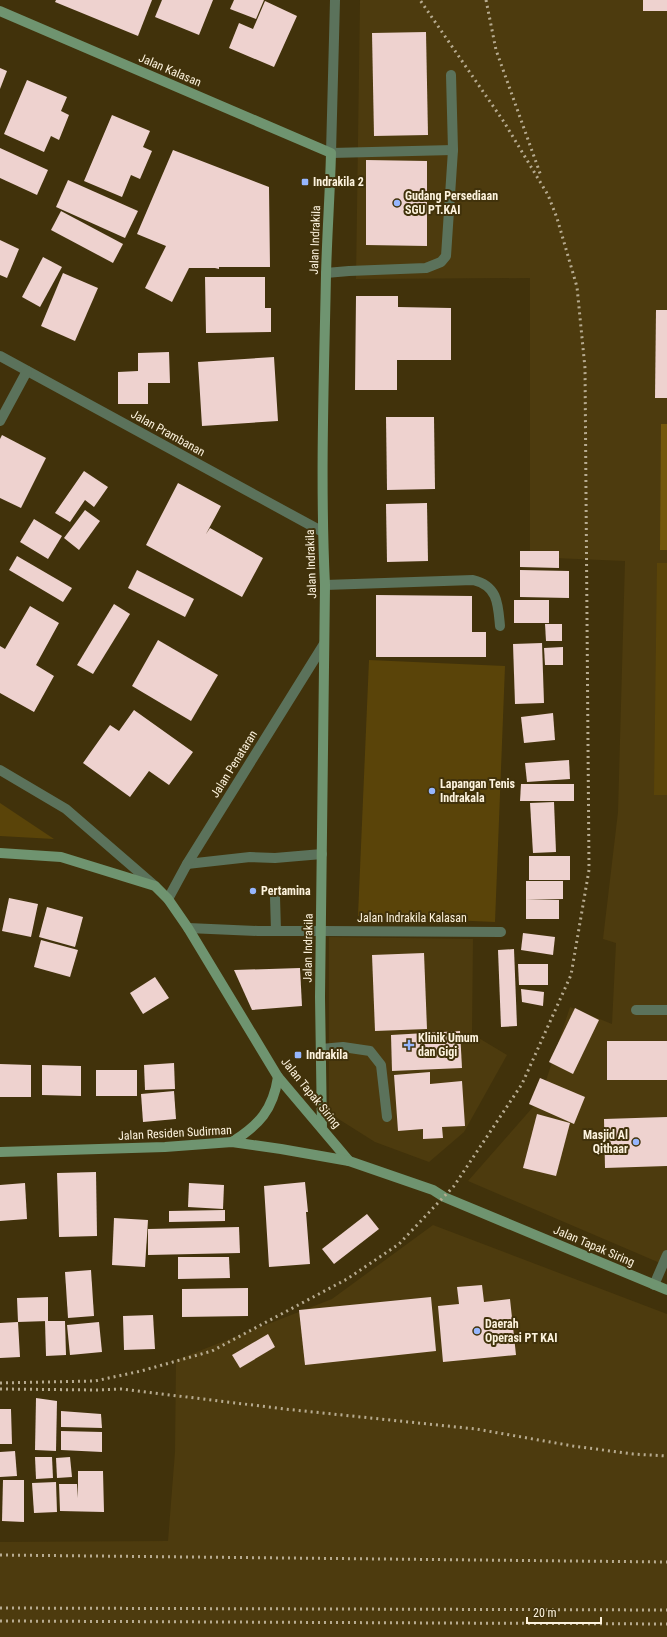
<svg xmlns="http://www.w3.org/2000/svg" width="667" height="1637" viewBox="0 0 667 1637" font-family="'Roboto Condensed',sans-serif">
<rect width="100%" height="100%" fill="#41320b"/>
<!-- built -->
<g fill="#4d3b0e">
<path d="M360,0H667V1266L468,1181L540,1099L570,1007L612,1024L616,943L603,939L618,812L625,561L530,557V278L356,279Z"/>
<path d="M329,937L473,939L472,1034L507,1055L464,1132L429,1162L375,1142L329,1113Z"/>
<path d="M433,1225L667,1314V1637H0V1542L168,1541L175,1452L176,1360L332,1299Z"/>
</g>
<!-- green -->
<g fill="#5a4409">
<path d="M657,563H667V795H654Z"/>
<path d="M369,660L505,666L495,922L358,916Z"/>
<path d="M0,803L54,839L0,836Z"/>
</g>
<!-- forest -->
<path fill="#73570b" d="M661,424H667V550H660Z"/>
<!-- building -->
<g fill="#eed2cf">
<path d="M56,0H152L138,36L55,2Z"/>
<path d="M162,0H213L199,35L155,17Z"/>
<path d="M234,0H264L256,19L230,9Z"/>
<rect x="643" y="0" width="24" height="11"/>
<path d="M265,1L297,16L274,67L229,48L239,23L253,29Z"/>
<path d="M426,32L428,135L374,136L372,33Z"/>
<path d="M0,68L7,71L0,89Z"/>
<path d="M27,80L67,97L61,111L69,115L59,140L51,136L44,152L4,134Z"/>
<path d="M112,115L150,131L143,147L152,151L140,179L131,175L122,197L84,181Z"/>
<path d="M0,148L48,170L37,195L0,178Z"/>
<path d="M173,150L269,187L270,267H219V269L215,268H189L172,302L145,288L166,246L137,234Z"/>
<path d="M366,160L427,161V246L366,245Z"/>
<path d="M68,180L138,211L125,238L56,207Z"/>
<path d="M61,211L123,244L113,263L51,230Z"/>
<path d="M0,240L19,249L7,278L0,275Z"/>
<path d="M43,257L62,267L40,307L22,297Z"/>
<path d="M63,273L98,288L75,341L41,326Z"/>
<path d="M205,277H265V308H271V332L206,333Z"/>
<path d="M356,296H398V307L451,308V360H397V390H355Z"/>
<path d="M656,310H667V398H655Z"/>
<path d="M169,352L170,383H148V404H118V372L138,371V353Z"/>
<path d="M274,357L278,421L202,426L198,362Z"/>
<path d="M386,417H434L435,489L387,490Z"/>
<path d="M2,435L46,458L21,508L0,498V439Z"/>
<path d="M84,471L108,487L94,507L85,500L70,522L55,513Z"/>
<path d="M178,483L221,506L206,534L210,528L263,558L242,597L146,545Z"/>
<path d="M427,503L428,561L387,562L386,504Z"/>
<path d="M85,510L100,521L79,550L64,538Z"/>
<path d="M34,519L62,536L48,559L20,542Z"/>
<path d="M520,551H559V568L520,567Z"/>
<path d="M17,556L72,588L63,602L9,570Z"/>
<path d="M137,570L194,599L185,617L128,588Z"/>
<path d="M520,570L569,571V598L520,597Z"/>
<path d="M376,595L472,596V632H486V657H376Z"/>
<rect x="514" y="600" width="35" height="23"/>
<path d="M114,604L130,614L93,674L77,665Z"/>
<path d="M30,606L59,623L36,665L54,676L34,712L0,693V646L5,649Z"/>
<path d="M545,624H562V641H546Z"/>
<path d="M158,640L218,675L191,721L132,686Z"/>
<path d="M542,643L544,703L515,704L513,644Z"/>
<path d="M563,647V665H545L544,648Z"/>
<path d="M134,710L193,752L169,785L149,771L130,797L83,763L110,725L119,731Z"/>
<path d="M553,713L555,740L524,743L521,717Z"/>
<path d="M569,760L570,779L527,782L525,763Z"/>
<path d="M521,784H574V801H520Z"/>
<path d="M554,802L556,852L533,853L530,803Z"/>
<rect x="529" y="856" width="41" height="24"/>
<path d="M526,881H563V899L526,900Z"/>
<path d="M9,898L38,904L31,937L2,931Z"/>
<rect x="526" y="900" width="33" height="19"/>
<path d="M47,907L83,917L75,947L39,937Z"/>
<path d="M523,933L555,937L553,955L521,950Z"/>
<path d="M41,940L78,950L70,977L34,967Z"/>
<path d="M514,949L517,1026L501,1027L498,950Z"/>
<path d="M424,953L427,1029L375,1031L372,955Z"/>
<path d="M518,964H548V985H519Z"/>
<path d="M300,968L302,1006L252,1010L234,970Z"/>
<path d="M155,977L169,998L143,1014L130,993Z"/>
<path d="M521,989L544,992L543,1006L522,1002Z"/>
<path d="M575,1008L599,1020L573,1074L549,1062Z"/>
<path d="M460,1031L462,1068L392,1071L391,1035Z"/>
<rect x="607" y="1041" width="60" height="39"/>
<path d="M174,1063L175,1089L145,1090L144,1065Z"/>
<path d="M0,1064L31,1065V1097H0Z"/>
<path d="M42,1065L81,1066V1096L42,1095Z"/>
<rect x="96" y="1070" width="41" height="26"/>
<path d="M430,1072V1084L462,1081L465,1126L442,1127L443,1138L423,1139V1129L398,1131L394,1075Z"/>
<path d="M540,1078L585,1097L574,1124L529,1104Z"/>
<path d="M174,1091L176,1119L143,1122L141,1094Z"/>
<path d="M537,1114L570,1123L556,1176L523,1168Z"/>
<path d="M667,1117V1166L605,1168L604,1119Z"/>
<path d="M96,1172L97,1236L59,1237L57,1173Z"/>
<path d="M305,1182L308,1212H306L310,1264L269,1267L264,1186Z"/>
<path d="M25,1183L27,1219L0,1221V1185Z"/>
<path d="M189,1183L224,1185L223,1209L188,1207Z"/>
<path d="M225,1210V1221L169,1222V1211Z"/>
<path d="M367,1214L379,1229L334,1264L322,1249Z"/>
<path d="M114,1218L148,1220L145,1267L112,1265Z"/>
<path d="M239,1227L240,1253L148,1255V1229Z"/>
<path d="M178,1257H229L230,1278L178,1279Z"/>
<path d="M91,1270L94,1316L68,1318L65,1272Z"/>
<path d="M482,1285L484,1302L510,1299L516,1355L443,1362L438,1306L459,1304L457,1287Z"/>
<path d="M248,1288V1316L182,1317V1289Z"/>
<path d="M48,1297V1321L18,1322L20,1357L0,1358V1323L18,1322L17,1298Z"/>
<path d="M431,1297L436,1351L305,1365L299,1310Z"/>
<path d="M153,1315L155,1349L124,1350L123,1316Z"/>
<path d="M45,1321H65L66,1355L46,1356Z"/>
<path d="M99,1322L102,1352L70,1355L67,1325Z"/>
<path d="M268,1334L275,1347L240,1368L232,1355Z"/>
<path d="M36,1398L57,1401L56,1451L35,1450Z"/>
<path d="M0,1409H11L12,1444H0Z"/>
<path d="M61,1411L101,1414L102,1428L61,1427Z"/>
<path d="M61,1431L102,1432V1452L61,1450Z"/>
<path d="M15,1451L17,1476L0,1477V1452Z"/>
<path d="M35,1457H52L53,1478L36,1479Z"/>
<path d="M70,1457L72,1477L57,1478L56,1458Z"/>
<path d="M78,1471H103L104,1512L60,1511L59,1484H77L78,1498Z"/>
<path d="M3,1480H24V1522L2,1521Z"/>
<path d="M56,1482L57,1512L34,1513L32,1483Z"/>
</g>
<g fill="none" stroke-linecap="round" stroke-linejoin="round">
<!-- lane -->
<g stroke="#5b725b" stroke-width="10">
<path d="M331,153L453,150"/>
<path d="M326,273L349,271L426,268L441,262L446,256L453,150L451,75"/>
<path d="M325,585L473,580C498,586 498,604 500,626"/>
<path d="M187,864L250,857L275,858L322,854"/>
<path d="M275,897L276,931"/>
<path d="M188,928L258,931H322"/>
<path d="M636,1010H667"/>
<path d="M321,1049L343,1047L370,1051L381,1065L387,1117"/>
<path d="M654,1285L667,1255"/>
</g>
<!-- street -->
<g stroke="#5b725b" stroke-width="10">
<path d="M331,153L335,0"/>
<path d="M0,356L323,532"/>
<path d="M0,421L27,371"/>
<path d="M0,770L66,809L155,886"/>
<path d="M168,899L187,864L324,644"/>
<path d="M322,931L501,932"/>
</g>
<!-- secondary -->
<g stroke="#6f9470" stroke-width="10">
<path d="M0,11L331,153C330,194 327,234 326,275C324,378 320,482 325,585L320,997L322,1128"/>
<path d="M0,853L61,857L155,886L168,899L188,928L278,1077L349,1161"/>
<path d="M232,1142C259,1125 273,1110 278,1077"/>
<path d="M0,1152L165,1147L232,1142L281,1149L349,1161L433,1190L444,1197L667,1290"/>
</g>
<!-- rail -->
<g stroke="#b7ab90" stroke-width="3" stroke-dasharray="2 4" stroke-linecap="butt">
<path d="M486,0L496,50L541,176"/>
<path d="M0,1383L95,1381L141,1371L212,1351L347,1279L399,1244L454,1186L522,1084L571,975L589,870L585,368L577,287L557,218L548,195L504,122L420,0"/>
<path d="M0,1389L97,1390L121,1389L285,1409L476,1429L573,1446L633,1454L667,1456"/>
<path d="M0,1555L667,1562"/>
<path d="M0,1608L667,1610"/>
<path d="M0,1621L667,1624"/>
</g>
</g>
<!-- markers -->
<g fill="#96b6fd" stroke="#41320b" stroke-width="1.5">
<rect x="301" y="178" width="8" height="8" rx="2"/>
<circle cx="397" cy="203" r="4"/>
<circle cx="432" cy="791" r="4"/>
<circle cx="253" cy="891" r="4"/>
<path d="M407 1039h4v4h4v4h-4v4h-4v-4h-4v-4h4z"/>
<rect x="294" y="1051" width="8" height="8" rx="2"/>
<circle cx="636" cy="1142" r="4"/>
<circle cx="477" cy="1331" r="4"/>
</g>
<g text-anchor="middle" stroke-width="4" stroke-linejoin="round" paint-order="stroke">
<!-- street labels -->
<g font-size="12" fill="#fdf3de" stroke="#41320b">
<text transform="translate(170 70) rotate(23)" y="4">Jalan Kalasan</text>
<text transform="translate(315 240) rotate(-88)" y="4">Jalan Indrakila</text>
<text transform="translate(168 433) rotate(29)" y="4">Jalan Prambanan</text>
<text transform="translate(311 564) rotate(-92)" y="4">Jalan Indrakila</text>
<text transform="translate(234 764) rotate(-58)" y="4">Jalan Penataran</text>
<text x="412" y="922">Jalan Indrakila Kalasan</text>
<text transform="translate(308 948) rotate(-89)" y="4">Jalan Indrakila</text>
<text transform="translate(311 1093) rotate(51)" y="4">Jalan Tapak Siring</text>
<text transform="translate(175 1133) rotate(-3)" y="4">Jalan Residen Sudirman</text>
<text transform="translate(594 1246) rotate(23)" y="4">Jalan Tapak Siring</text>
</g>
<!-- poi labels -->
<g font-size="12" font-weight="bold" fill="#fdf3de" stroke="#41320b" text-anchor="start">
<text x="313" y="186">Indrakila 2</text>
<text x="405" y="200">Gudang Persediaan<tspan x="405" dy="14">SGU PT.KAI</tspan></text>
<text x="440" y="788">Lapangan Tenis<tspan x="440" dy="14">Indrakala</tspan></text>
<text x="261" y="895">Pertamina</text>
<text x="418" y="1042">Klinik Umum<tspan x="418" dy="14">dan Gigi</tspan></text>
<text x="306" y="1059">Indrakila</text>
<text x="628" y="1139" text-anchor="end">Masjid Al<tspan x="628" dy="14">Qithaar</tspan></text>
<text x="485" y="1328">Daerah<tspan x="485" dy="14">Operasi PT KAI</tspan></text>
</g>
</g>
<!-- scale -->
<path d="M527 1617v6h74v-6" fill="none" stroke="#fdf3de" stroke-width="2"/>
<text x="533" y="1617" font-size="12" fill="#fdf3de" stroke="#41320b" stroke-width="3" paint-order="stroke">20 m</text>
</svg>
